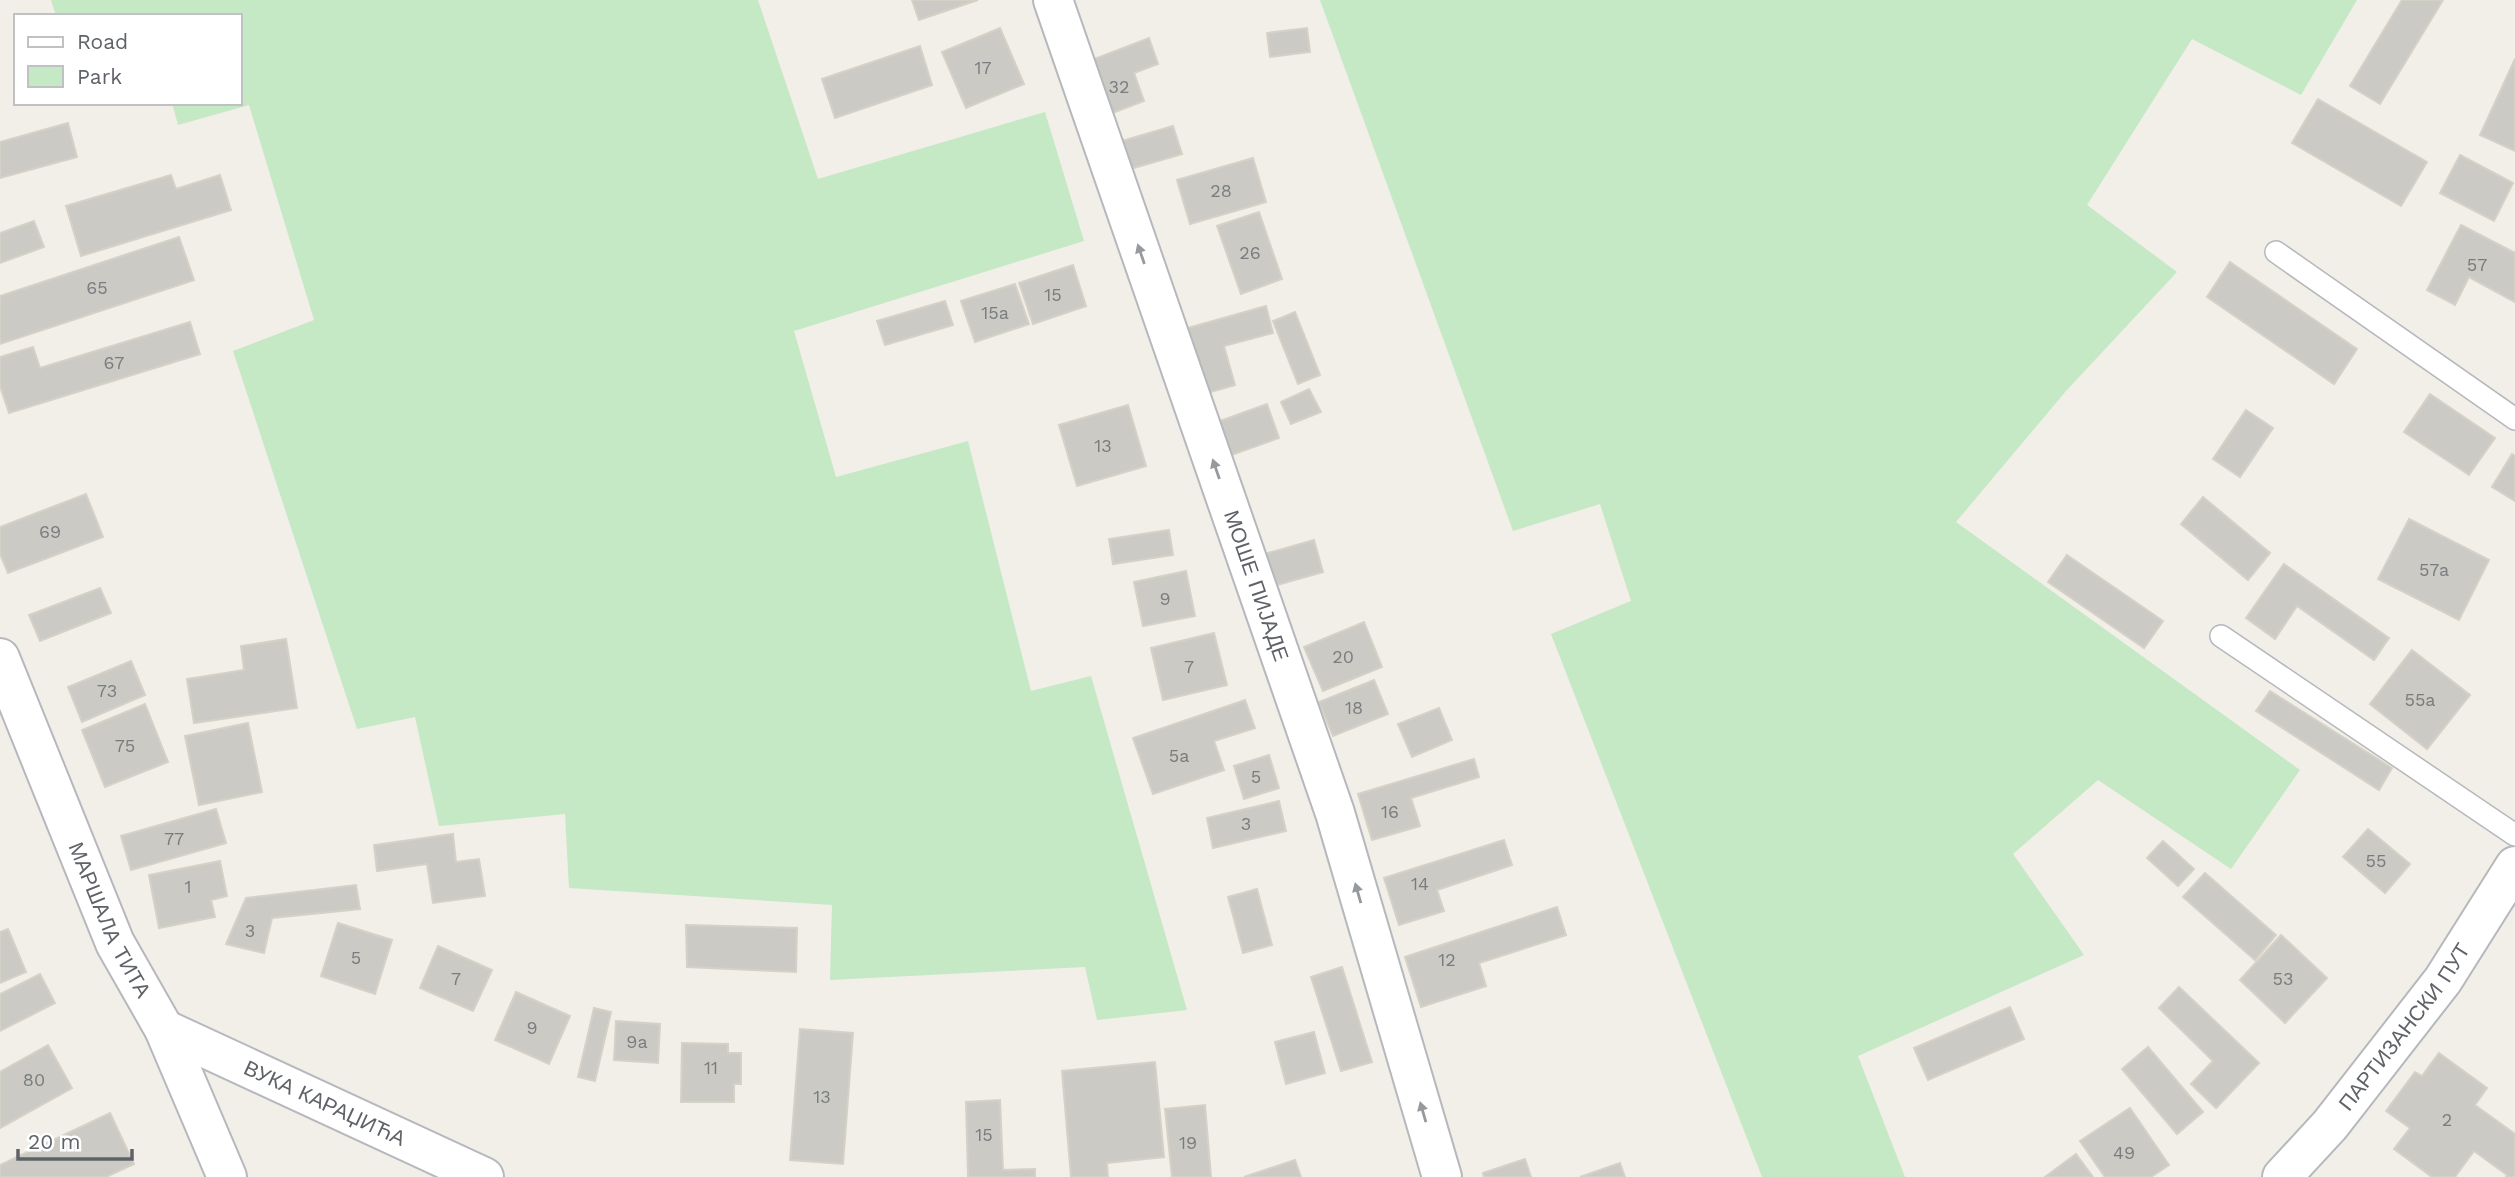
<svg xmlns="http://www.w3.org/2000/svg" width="2515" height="1177" viewBox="0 0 2515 1177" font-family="'Work Sans',sans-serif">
<rect width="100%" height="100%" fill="#f1efe8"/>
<!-- green -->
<g fill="#c5e8c5">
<path d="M51,0H758L818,179L1045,112L1084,241L794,331L836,477L968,441L1031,691L1091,676L1187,1010L1097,1020L1085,967L830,980L832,905L569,888L565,814L439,826L415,717L357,729L233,351L314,320L249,105L178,125L172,103H240V16H56Z"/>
<path d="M1320,0H2357L2301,95L2192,39L2087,205L2177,272L2066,391L1956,522L2300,770L2231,869L2098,780L2013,854L2084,955L1858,1056L1905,1177H1762L1551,634L1631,601L1600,504L1513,531Z"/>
</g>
<!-- building -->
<g fill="#cccac5" stroke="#d6d1c6" stroke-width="2">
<path d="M912,0H978L919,20Z"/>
<path d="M2402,0H2443L2380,104L2350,86Z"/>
<path d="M1000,28L1024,84L966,108L942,52Z"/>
<path d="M1307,28L1310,52L1270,57L1267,33Z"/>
<path d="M1149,38L1158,64L1134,73L1144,101L1110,114L1089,61Z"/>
<path d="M920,46L932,85L835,118L822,79Z"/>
<path d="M2515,59V151L2480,135Z"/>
<path d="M2318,99L2427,162L2401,206L2292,143Z"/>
<path d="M68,123L77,157L0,178V142Z"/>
<path d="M1173,126L1182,154L1120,172L1112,144Z"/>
<path d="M2460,155L2513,183L2494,221L2440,193Z"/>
<path d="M1253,158L1266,202L1190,224L1177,180Z"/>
<path d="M171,175L176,189L220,175L231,210L81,256L66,206Z"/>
<path d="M1259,212L1282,279L1241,294L1217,226Z"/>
<path d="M34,221L44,247L0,263V233Z"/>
<path d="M2461,225L2515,253V302L2469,277L2455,305L2427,290Z"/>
<path d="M179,237L194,280L0,344V296Z"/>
<path d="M2230,262L2357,349L2334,384L2207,297Z"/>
<path d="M1073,265L1086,306L1033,324L1019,283Z"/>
<path d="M1015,284L1029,324L975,342L961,301Z"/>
<path d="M945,301L953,325L885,345L877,321Z"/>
<path d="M1266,306L1273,333L1224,346L1235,385L1207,393L1188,328Z"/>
<path d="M1295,312L1320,375L1298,384L1273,321Z"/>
<path d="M190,322L200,354L9,413L0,386V357L33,347L40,368Z"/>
<path d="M1309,389L1321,412L1291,424L1281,402Z"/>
<path d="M2430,394L2495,438L2469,475L2404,432Z"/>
<path d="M1267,404L1279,438L1226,457L1214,423Z"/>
<path d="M1128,405L1146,466L1077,486L1059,425Z"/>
<path d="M2246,410L2273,428L2240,477L2213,459Z"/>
<path d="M2512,454L2515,456V501L2492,487Z"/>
<path d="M86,494L103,537L8,573L0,554V527Z"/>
<path d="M2203,497L2270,553L2248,580L2181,524Z"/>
<path d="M2409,519L2489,560L2459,620L2378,579Z"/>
<path d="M1169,530L1173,555L1113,564L1109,539Z"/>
<path d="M1314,540L1323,572L1270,587L1261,555Z"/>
<path d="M2067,555L2163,621L2144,648L2048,582Z"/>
<path d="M2284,564L2389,638L2374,660L2297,606L2275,639L2246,618Z"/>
<path d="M1186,571L1195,616L1143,626L1134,582Z"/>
<path d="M100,588L111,613L40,641L29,615Z"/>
<path d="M1364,622L1382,667L1323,691L1304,647Z"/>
<path d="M1214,633L1227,685L1163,700L1151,648Z"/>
<path d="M286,639L297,708L194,723L187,679L244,670L241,646Z"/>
<path d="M2412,650L2470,695L2427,749L2370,704Z"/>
<path d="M131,661L145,695L82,722L68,687Z"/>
<path d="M1374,680L1388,714L1333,736L1319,702Z"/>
<path d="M2270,691L2392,768L2379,790L2256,711Z"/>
<path d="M1245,700L1255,728L1214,741L1224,770L1153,794L1133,738Z"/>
<path d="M145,704L168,762L105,787L82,730Z"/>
<path d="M1439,708L1452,740L1412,757L1398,724Z"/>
<path d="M248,723L262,792L199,805L185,736Z"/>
<path d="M1269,755L1279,788L1244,799L1234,766Z"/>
<path d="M1474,759L1479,777L1411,798L1420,826L1372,840L1358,794Z"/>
<path d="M1279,801L1286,831L1213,848L1207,818Z"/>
<path d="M216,809L226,843L131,870L121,836Z"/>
<path d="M2368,829L2410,864L2385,893L2343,857Z"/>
<path d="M453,834L456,862L479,859L485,896L433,903L427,864L377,871L374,845Z"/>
<path d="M1504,840L1512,865L1437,890L1444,911L1399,925L1384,878Z"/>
<path d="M2163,841L2194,869L2178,886L2147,858Z"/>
<path d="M220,861L227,896L211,900L215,917L159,928L149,875Z"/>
<path d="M2205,873L2276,935L2255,960L2183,897Z"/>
<path d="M356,885L360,909L272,918L264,953L226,944L246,898Z"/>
<path d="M1257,889L1272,945L1243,953L1228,897Z"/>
<path d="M1557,907L1566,935L1479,963L1486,986L1421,1007L1405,957Z"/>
<path d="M338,923L392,940L375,994L321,976Z"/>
<path d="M686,925L797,928L796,972L687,967Z"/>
<path d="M8,929L26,972L0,983V932Z"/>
<path d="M2281,935L2327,978L2285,1023L2240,980Z"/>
<path d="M438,946L492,970L473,1011L420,988Z"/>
<path d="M1342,967L1372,1062L1341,1071L1311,977Z"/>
<path d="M40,974L55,1003L0,1031V994Z"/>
<path d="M2179,987L2259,1063L2216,1108L2191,1084L2213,1061L2159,1008Z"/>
<path d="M516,992L570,1016L549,1064L495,1040Z"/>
<path d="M2010,1007L2024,1039L1928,1080L1914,1048Z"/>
<path d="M594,1008L611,1012L595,1081L578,1077Z"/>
<path d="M616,1021L660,1024L658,1063L614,1060Z"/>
<path d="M800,1029L853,1033L843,1164L790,1160Z"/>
<path d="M1314,1032L1325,1073L1286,1084L1275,1042Z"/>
<path d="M682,1043L728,1044V1053H741V1084H734V1102H681Z"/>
<path d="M48,1045L72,1088L0,1128V1072Z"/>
<path d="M2148,1047L2203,1112L2177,1134L2122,1069Z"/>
<path d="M2439,1053L2487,1088L2475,1105L2515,1134V1177H2506L2507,1175L2474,1151L2455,1177H2432L2394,1149L2410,1128L2386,1111L2415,1072L2422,1076Z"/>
<path d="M1155,1062L1164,1157L1107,1163L1108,1177H1071L1062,1071Z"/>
<path d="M1000,1100L1003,1170L1035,1169V1177H968L966,1102Z"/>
<path d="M1205,1105L1211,1177H1172L1165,1109Z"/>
<path d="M2130,1108L2169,1165L2151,1177H2105L2080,1141Z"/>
<path d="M110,1113L134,1164L106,1177H0V1165Z"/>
<path d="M2076,1154L2093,1177H2045Z"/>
<path d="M1525,1159L1531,1177H1484L1483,1173Z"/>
<path d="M1295,1160L1301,1177H1244Z"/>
<path d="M1620,1163L1625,1177H1580Z"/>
</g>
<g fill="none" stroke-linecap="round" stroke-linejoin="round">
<!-- service casing -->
<g stroke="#b5b8bc" stroke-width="24">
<g id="service">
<path d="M2276,252L2515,419"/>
<path d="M2221,636L2515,835"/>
</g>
</g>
<!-- minor casing -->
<g stroke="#b5b8bc" stroke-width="42">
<g id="minor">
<path id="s1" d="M1053,0L1335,813L1442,1177"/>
<path id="s2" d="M0,658L115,943L164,1029L227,1177"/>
<path id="s3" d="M164,1029L484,1177"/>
<path id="s4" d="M2282,1177L2330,1125L2443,980L2515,866"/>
</g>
</g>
<!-- service -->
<use href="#service" stroke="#fff" stroke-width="21"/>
<!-- minor -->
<use href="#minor" stroke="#fff" stroke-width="38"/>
</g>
<!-- one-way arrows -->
<defs><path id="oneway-solid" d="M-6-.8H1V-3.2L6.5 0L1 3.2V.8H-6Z" transform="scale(1.75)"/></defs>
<g fill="#979a9d">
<use href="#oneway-solid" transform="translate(1141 254) rotate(-109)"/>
<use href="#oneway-solid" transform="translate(1216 469) rotate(-109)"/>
<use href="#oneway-solid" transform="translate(1358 893) rotate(-106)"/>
<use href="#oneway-solid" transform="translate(1423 1112) rotate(-106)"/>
</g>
<g text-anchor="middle" stroke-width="5" stroke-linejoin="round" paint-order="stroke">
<!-- number labels -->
<g font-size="18" fill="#7a7d7f">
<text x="983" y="74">17</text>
<text x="1119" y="93">32</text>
<text x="1221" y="197">28</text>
<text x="1250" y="259">26</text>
<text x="2477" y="271">57</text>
<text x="97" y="294">65</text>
<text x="1053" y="301">15</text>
<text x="995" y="319">15a</text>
<text x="114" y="369">67</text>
<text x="1103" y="452">13</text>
<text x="50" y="538">69</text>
<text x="2434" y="576">57a</text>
<text x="1165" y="605">9</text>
<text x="1343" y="663">20</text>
<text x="1189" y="673">7</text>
<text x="107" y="697">73</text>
<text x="2420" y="706">55a</text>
<text x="1354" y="714">18</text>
<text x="125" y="752">75</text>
<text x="1179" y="762">5a</text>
<text x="1256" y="783">5</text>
<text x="1390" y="818">16</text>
<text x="1246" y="830">3</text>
<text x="174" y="845">77</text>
<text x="2376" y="867">55</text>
<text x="1420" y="890">14</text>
<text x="188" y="893">1</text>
<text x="250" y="937">3</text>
<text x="356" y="964">5</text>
<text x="1447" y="966">12</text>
<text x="456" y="985">7</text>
<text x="2283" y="985">53</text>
<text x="532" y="1034">9</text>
<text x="637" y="1048">9a</text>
<text x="711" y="1074">11</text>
<text x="34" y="1086">80</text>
<text x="822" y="1103">13</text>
<text x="2447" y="1126">2</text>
<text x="984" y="1141">15</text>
<text x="1188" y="1149">19</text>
<text x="2124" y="1159">49</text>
</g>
<!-- street labels -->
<g font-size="21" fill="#5f6368" stroke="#fff">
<text dy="7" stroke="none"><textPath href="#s1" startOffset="620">МОШЕ ПИЈАДЕ</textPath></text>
<text dy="7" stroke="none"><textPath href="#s2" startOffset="284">МАРШАЛА ТИТА</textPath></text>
<text dy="7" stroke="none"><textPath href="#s4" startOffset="194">ПАРТИЗАНСКИ ПУТ</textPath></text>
<text dy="7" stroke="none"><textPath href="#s3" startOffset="177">ВУКА КАРАЏИЋА</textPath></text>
</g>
</g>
<!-- legend -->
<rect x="14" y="14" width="228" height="91" fill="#ffffff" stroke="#bfc1c3" stroke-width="2"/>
<rect x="28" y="37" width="35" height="10" fill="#ffffff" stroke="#bfc1c3" stroke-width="2"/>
<text x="77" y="49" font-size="21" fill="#5f6368">Road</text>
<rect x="28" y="66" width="35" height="21" fill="#c5e8c5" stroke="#bfc1c3" stroke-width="2"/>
<text x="77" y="84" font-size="21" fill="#5f6368">Park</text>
<!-- scale -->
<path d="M18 1149v10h114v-10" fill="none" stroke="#5f6368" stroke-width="3.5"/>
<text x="28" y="1149" font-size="21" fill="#5f6368" stroke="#ffffff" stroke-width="5" paint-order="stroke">20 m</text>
</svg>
